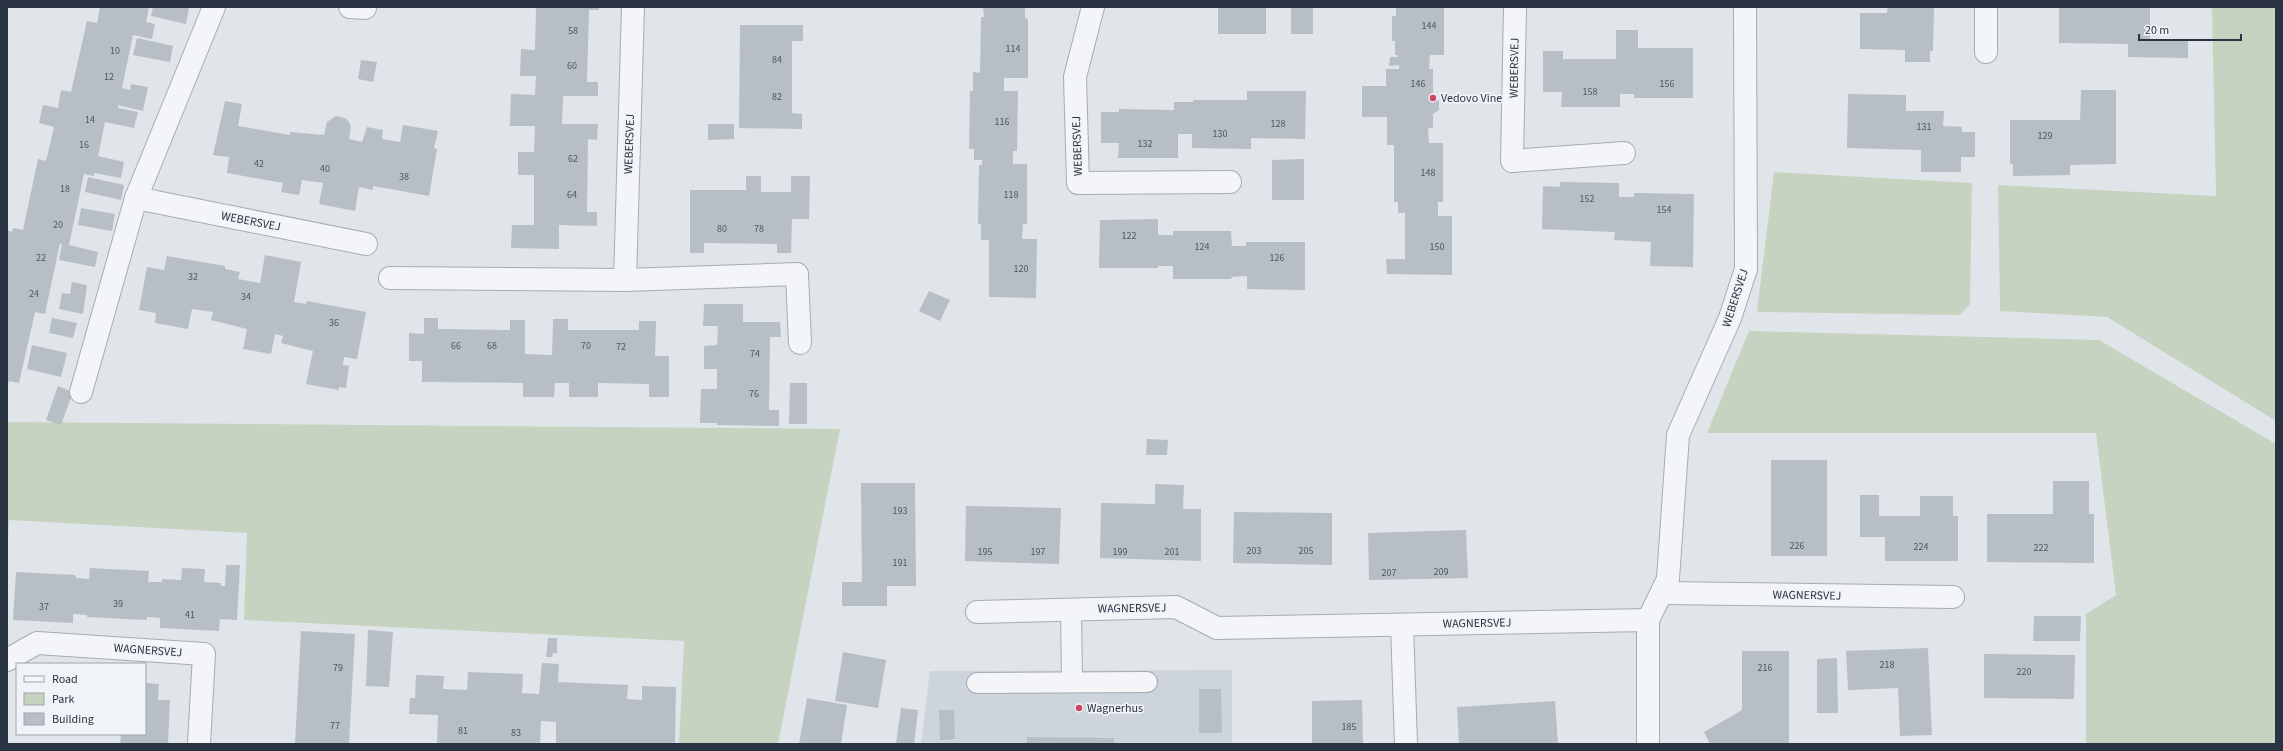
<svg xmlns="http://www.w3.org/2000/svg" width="2283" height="751" viewBox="0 0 2283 751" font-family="'Source Sans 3',sans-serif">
<rect width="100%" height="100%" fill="#e0e5e9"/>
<!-- built -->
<path fill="#ced4db" d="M1232,670V744H921L930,671Z"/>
<!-- green -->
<g fill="#c7d3c1">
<path d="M2212,7H2276V421L2107,317L2000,311L1998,185L2216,196Z"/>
<path d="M1774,172L1972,183L1970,304L1960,315L1757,312Z"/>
<path d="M1749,331L2099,340L2276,444V744H2086V614L2116,595L2096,433H1707Z"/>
<path d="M7,422L840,429L778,744H679L684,641L244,620L247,533L9,520L7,565Z"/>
</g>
<!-- building -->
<g fill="#b8bec6">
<path d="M100,7H149L146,22L155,24L152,39L133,35L122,88L130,90L131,84L148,87L143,111L118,105V108L138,112L134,128L105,122L98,156L124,162L121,178L94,173V176L84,174L69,245L98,252L95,267L59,260L62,244L60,243L45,314L35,312L19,383L9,381L7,387V230L12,232L13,228L23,230L38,159L46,161L54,127L39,123L43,105L58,108L61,90L71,92L87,21L97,23Z"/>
<path d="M153,7L189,8L186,24L151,16Z"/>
<path d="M536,7H599V10H589L587,82H598V96H563L562,124H598L597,140L588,139L587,212H597V226L559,225V249L511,248L512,225H534V175H518V152H534L535,126H510L511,94L535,95L536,76H520L521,49L535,50Z"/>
<path d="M983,7H1025V18L1028,19V78H1004V91H1018L1017,151H1013V164H1027V224H1023L1022,239H1037L1036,298L989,297V240H981V224H978L979,165H982V160H974V149H969L970,91H973V72L980,73L981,17H984Z"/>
<rect x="1218" y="7" width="48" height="27"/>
<rect x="1291" y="7" width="22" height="27"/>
<path d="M1396,7H1444V55H1430L1429,69H1433V97L1439,101V110L1433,114V128H1428L1429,143H1443V202H1438V216H1452V275L1387,274L1386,259H1405V213H1398V202H1394V145H1387V117H1362V86H1386V69H1399V65L1389,66L1390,57H1398V55H1395V41H1392V16H1396Z"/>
<path d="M1888,7H1934L1933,51H1930V62H1905V50L1860,49V13H1887Z"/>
<path d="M2059,7H2150V40H2188V58L2128,57V44L2059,43Z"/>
<path d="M740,25H803V41H792V113L802,114V129L739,128Z"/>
<path d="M1616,30H1638V48H1693V98H1634V94H1620V107H1561L1562,92H1543V51H1563V59H1616Z"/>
<path d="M137,38L173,46L170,62L133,55Z"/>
<path d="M361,60L377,62L373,82L358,79Z"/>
<path d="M2081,90H2116V164L2070,165V175L2013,176V164H2010V120H2080Z"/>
<path d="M1247,91H1306L1305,139L1251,138V149L1192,148V134H1178V158H1118L1119,143H1101V112H1119V109L1174,110V102H1193V100H1247Z"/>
<path d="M1848,94L1906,95V111H1944L1943,126L1962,127V132H1975V157H1961V172H1921V150L1847,148Z"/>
<path d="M225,101L242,104L238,126L290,135V132L324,135L327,122L336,116L345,118L349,122L351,127L349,139L362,142L367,127L383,130L382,139L400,142L403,125L438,131L434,148L437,149L429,196L373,186V190L359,187L355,211L319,204L323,183L302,180L299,195L281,192L283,183L227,173L229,157L213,155Z"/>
<path d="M708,124H734V139L708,140Z"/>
<path d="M1304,159V200H1272V160Z"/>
<path d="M746,176H761V192H791V176H810L809,219H792L791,253H777V244L704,243V253H690V190H746Z"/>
<path d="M88,177L124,185L121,200L85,192Z"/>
<path d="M1560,182L1619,183V197H1634V193L1694,194L1693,267L1650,266L1651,242L1614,240L1615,232L1542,229L1543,186L1560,187Z"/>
<path d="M81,208L115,214L112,231L78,225Z"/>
<path d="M1158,219V235H1173V231H1231L1232,246H1246V242H1305V290L1247,289V276L1232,277L1231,279H1173V266H1158V268H1099L1100,220Z"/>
<path d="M265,255L301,262L294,302L306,304L307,301L366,312L357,359L344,357L343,365L349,366L346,388L339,387V390L306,384L313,351L281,343L283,336L275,334L271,354L243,349L247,329L211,320L213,312L192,309L188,329L155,323L156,313L139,310L147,267L164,270L167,256L225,266V269L240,272L238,279L260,283Z"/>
<path d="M72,282L87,285L83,314L59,309L62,293L70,294Z"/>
<path d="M929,291L950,300L940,321L919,311Z"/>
<path d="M704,304H743V322H780L781,337H770L769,410H779V426L717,425V423H700L701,389H717V369H704V346L717,345L718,326H703Z"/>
<path d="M52,318L77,323L73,338L49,333Z"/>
<path d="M424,318H438V329L510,330V320H525V354L552,355L553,319H568V330H639V321H656L655,356H669V397H649V384L598,383V397H569V383H555L554,397H523V383L422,382V361H409V333L424,334Z"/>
<path d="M32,345L67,353L61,377L27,369Z"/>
<path d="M790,383H807V424H789Z"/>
<path d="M58,386L73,392L61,425L46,420Z"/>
<path d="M1147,439L1168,440L1167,455H1146Z"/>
<rect x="1771" y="460" width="56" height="96"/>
<path d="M2053,481H2089V514H2094V563L1987,562V514H2053Z"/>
<path d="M861,483H915L916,586H887V606H842V582H862Z"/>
<path d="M1155,484L1184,485L1183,509H1201V561L1100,558L1101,503L1155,504Z"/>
<path d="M1860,495H1879V516H1920V496H1953V516H1958V561H1885V537H1860Z"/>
<path d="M966,506L1061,508L1059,564L965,561Z"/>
<path d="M1234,512L1332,513V565L1233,563Z"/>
<path d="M1466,530L1468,578L1369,580L1368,533Z"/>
<path d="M226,565H240L237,620L220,619L219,631L160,628V618L147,617V620L87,617V615L73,614V623L13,620L16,572L75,575L76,578L89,579L90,568L149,571L148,582H162V579L181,580L182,568L205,569L204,582L221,583V586H225Z"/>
<path d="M2034,616H2081L2080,641H2033Z"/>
<path d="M368,630L393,632L389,687L366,686Z"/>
<path d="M301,631L355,634L349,744H295Z"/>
<path d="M548,638H557V653H553L552,657H546Z"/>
<path d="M1928,648L1932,735L1900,736L1898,688L1848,690L1846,651Z"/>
<path d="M1742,651H1789V744H1710L1704,732L1742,710Z"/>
<path d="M843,652L886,660L878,708L835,701Z"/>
<path d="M1984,654L2075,655L2074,699L1984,698Z"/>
<path d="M1837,658L1838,713H1817V659Z"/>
<path d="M542,663L559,664L558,682L628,685L627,699L642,700V686L676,687L675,744H556V722L541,721L540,744H437L438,715L409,714L410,698H415L416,675L444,676L443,689L467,690L468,672L523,674L522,693L539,694Z"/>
<path d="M145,683L159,684L158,700H170L168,744H120L121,734H145Z"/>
<path d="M1199,689H1221L1222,733H1199Z"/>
<path d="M807,698L847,705L841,744H799Z"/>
<path d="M1362,700L1363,744H1312V701Z"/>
<path d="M1555,701L1558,744H1459L1457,707Z"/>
<path d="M901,708L918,710L914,744H896Z"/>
<path d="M939,710H954L955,739L940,740Z"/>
<path d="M1027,737L1114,738V744H1027Z"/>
</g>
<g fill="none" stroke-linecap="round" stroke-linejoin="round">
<!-- lane casing -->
<g stroke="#a5acb3" stroke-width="22">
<g id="lane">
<path d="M1071,610L1072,682"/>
<path d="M977,683L1147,682"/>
</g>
</g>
<!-- street casing -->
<g stroke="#a5acb3" stroke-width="24">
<g id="street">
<path d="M350,7L365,8"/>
<path d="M1093,7L1075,77L1078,183L1230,182"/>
<path d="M1515,7L1512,161L1624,153"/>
<path d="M1986,52V7"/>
<path d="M136,198L366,244"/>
<path d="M390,278L625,280L797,274L800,343"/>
<path d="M625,280L633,7"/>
<path d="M81,392L136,198L214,7"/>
<path d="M1662,593L1953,597"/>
<path d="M977,612L1176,607L1217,628L1648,620"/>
<path d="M1402,625L1406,744"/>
<path d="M7,660L37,643L204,654L199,744"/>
<path d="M1648,744V620L1668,579L1678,435L1730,318L1746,269L1745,7"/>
</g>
</g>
<!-- lane -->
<use href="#lane" stroke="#f3f5f8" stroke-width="20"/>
<!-- street -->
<use href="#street" stroke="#f3f5f8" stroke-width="22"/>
</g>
<!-- markers -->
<g fill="#cf4563" stroke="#f0f3f7" stroke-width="1.5">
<circle cx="1433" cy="98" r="4"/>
<circle cx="1079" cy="708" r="4"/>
</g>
<g text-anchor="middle" stroke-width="3.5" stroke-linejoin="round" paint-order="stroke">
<!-- number labels -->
<g font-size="10" fill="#4d5662">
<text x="1429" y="29">144</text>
<text x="573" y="34">58</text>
<text x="1013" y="52">114</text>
<text x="115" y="54">10</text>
<text x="777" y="63">84</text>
<text x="572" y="69">60</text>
<text x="109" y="80">12</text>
<text x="1418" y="87">146</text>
<text x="1667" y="87">156</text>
<text x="1590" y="95">158</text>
<text x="777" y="100">82</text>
<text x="90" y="123">14</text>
<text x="1002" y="125">116</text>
<text x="1278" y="127">128</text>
<text x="1924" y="130">131</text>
<text x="1220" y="137">130</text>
<text x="2045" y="139">129</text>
<text x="1145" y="147">132</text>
<text x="84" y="148">16</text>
<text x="573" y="162">62</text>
<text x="259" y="167">42</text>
<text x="325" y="172">40</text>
<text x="1428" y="176">148</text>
<text x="404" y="180">38</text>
<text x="65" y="192">18</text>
<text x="572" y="198">64</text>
<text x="1011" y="198">118</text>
<text x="1587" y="202">152</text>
<text x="1664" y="213">154</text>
<text x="58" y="228">20</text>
<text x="722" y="232">80</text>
<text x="759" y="232">78</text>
<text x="1129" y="239">122</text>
<text x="1202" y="250">124</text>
<text x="1437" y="250">150</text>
<text x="41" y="261">22</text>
<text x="1277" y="261">126</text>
<text x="1021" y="272">120</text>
<text x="193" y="280">32</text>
<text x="34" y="297">24</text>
<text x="246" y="300">34</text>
<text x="334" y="326">36</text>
<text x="456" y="349">66</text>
<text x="492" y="349">68</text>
<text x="586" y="349">70</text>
<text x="621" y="350">72</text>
<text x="755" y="357">74</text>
<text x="754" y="397">76</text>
<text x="900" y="514">193</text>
<text x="1797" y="549">226</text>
<text x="1921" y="550">224</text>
<text x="2041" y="551">222</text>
<text x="1254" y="554">203</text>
<text x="1306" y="554">205</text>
<text x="985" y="555">195</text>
<text x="1038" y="555">197</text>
<text x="1120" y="555">199</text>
<text x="1172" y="555">201</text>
<text x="900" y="566">191</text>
<text x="1441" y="575">209</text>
<text x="1389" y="576">207</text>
<text x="118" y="607">39</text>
<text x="44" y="610">37</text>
<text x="190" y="618">41</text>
<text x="1887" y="668">218</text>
<text x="338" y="671">79</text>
<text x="1765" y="671">216</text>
<text x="2024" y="675">220</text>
<text x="335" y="729">77</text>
<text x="1349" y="730">185</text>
<text x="463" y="734">81</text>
<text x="516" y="736">83</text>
</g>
<!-- street labels -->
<g font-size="12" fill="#293341" stroke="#f0f3f7">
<text transform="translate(1514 68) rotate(-89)" y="4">WEBERSVEJ</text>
<text transform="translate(629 144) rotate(-88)" y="4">WEBERSVEJ</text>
<text transform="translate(1077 146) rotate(-92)" y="4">WEBERSVEJ</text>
<text transform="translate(251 221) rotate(11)" y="4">WEBERSVEJ</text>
<text transform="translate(1735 298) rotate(-72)" y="4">WEBERSVEJ</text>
<text transform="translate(1807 595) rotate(1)" y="4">WAGNERSVEJ</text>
<text transform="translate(1132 608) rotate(-1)" y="4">WAGNERSVEJ</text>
<text transform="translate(1477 623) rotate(-1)" y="4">WAGNERSVEJ</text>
<text transform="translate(148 650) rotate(4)" y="4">WAGNERSVEJ</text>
</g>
<!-- poi labels -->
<g font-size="12" fill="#293341" stroke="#f0f3f7" text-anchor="start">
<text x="1441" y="102">Vedovo Vine</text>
<text x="1087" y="712">Wagnerhus</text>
</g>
</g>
<!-- border -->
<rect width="2283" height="751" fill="none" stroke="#293341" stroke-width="16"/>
<!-- legend -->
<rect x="16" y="663" width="130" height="72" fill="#f0f3f7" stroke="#a0a6ae"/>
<rect x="24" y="676" width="20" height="6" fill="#f3f5f8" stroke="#a0a6ae"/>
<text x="52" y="683" font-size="12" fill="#293341">Road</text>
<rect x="24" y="693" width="20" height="12" fill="#c7d3c1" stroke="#a0a6ae"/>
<text x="52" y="703" font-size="12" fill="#293341">Park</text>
<rect x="24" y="713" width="20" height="12" fill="#b8bec6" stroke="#a0a6ae"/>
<text x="52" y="723" font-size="12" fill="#293341">Building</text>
<!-- scale -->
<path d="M2139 34v6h102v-6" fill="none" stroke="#293341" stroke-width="2"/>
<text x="2145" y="34" font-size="12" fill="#293341" stroke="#f0f3f7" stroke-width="3" paint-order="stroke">20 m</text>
</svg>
